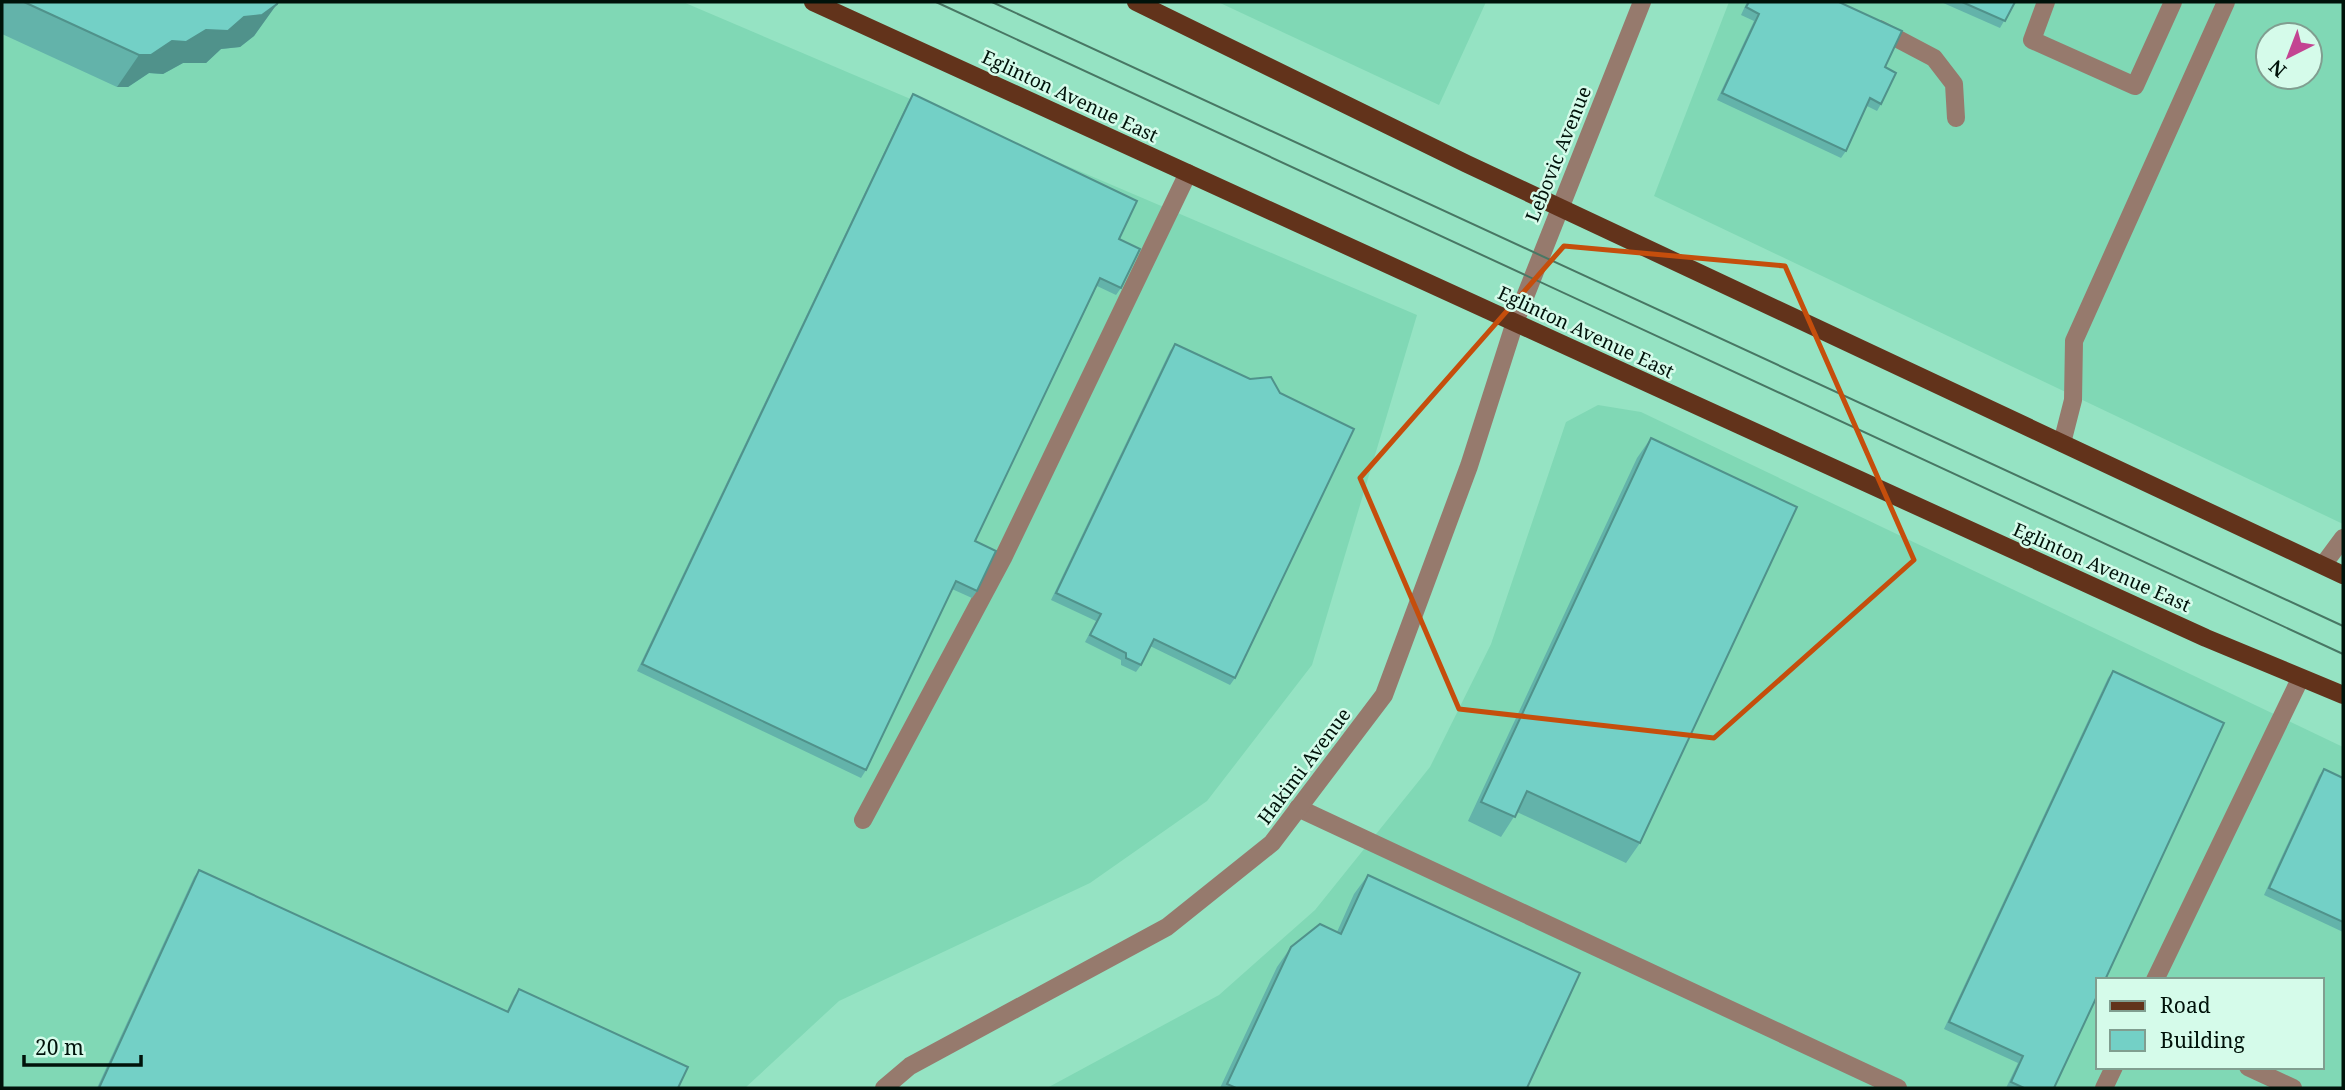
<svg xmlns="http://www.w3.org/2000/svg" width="2345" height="1090" viewBox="0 0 2345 1090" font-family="'Noto Serif',serif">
<rect width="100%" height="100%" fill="#95e3c3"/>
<!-- built -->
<g fill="#80d8b5" fill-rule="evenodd">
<path d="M2,2H683L1417,315L1312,665L1207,801L1090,883L839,1001L745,1088H2Z"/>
<path d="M1218,2H1486L1439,105Z"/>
<path d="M1729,2H2343V524L1654,196ZM2268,35H2310V77H2268Z"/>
<path d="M1598,405L1641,412L2343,747V1088H1047L1219,995L1315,910L1430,767L1491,644L1566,422ZM2098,980H2322V1067H2098Z"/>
</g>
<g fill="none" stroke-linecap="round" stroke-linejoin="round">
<!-- minor -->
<g stroke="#967a6d" stroke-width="18">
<path d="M2046,2L2032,40L2135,86L2173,2"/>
<path d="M1879,29L1934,58L1954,84L1956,118"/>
<path d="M2062,443L2073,400L2074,341L2226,2"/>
<path d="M2323,565L2343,538"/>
<path d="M1298,808L1898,1088"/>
<path d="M863,820L1003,558L1188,173"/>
<path d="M2155,980L2300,679"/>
<path d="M2248,1067L2293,1088"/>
<path d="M884,1088L910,1066L1167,927L1272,843L1384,695L1469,466L1515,322L1642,2"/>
<path d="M2104,1088L2114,1067"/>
</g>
<!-- major -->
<g stroke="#62331b" stroke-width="18">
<path d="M813,2L2206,638L2343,695"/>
<path d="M1136,2L1467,164L2343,575"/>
</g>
<!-- tram -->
<g stroke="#487764" stroke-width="2">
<path d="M936,2L2343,654"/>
<path d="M992,2L2343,626"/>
</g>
</g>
<!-- wall -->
<g fill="#63b3aa">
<path d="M2,2H278L254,36L240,47L221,49L206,63H183L163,74L149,73L128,87H117L2,34Z"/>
<path d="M1747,2H1839L1885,67L1881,104L1877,111L1867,106L1846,151L1841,158L1717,100L1754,21L1741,15Z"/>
<path d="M1941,2H2015L2000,28Z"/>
<path d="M913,94L1121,288L1116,295L1097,286L975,541L977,591L972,598L952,589L866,770L861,778L637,671L908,102Z"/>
<path d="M1175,344L1235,678L1230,685L1150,646L1141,665L1136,672L1121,665V660L1085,642L1096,621L1051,600L1170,351Z"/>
<path d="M1651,438L1640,843L1626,863L1517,812L1501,837L1468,821L1637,458Z"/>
<path d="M2113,671L2054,1088H2006L2018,1063L1944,1029L2108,678Z"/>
<path d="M2324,769L2343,778V932L2264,895L2319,776Z"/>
<path d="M199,870L507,1011L514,996L519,989L678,1088H97L194,877Z"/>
<path d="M1368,875L1527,1088H1220L1277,967L1291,947L1337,932L1354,894Z"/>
</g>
<!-- shaded-wall -->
<path fill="#50928b" d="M277,4L254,36L240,47L221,49L206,63H183L163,74L149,73L128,87H117L139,55L172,41L244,17Z"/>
<!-- building -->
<g fill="#73d0c6" stroke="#50928b" stroke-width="2">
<path d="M24,2H278L277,4L262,15L244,17L228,31L206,30L186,42L172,41L151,55H139Z"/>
<path d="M1749,2H1839L1902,31L1885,67L1896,73L1881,104L1870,98L1846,151L1722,93L1759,14L1746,7Z"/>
<path d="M1962,2H2015L2005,21Z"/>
<path d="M913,94L1137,201L1119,239L1140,249L1121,288L1100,278L975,541L996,551L977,591L956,581L866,770L642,664Z"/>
<path d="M1175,344L1250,379L1271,377L1280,393L1354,429L1235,678L1154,639L1141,665L1126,658V653L1090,635L1101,614L1056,593Z"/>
<path d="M1651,438L1797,507L1640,843L1527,791L1515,817L1481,802Z"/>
<path d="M2113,671L2224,723L2105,980H2098V994L2054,1088H2024L2011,1082L2023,1056L1949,1022Z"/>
<path d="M2324,769L2343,778V922L2269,888Z"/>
<path d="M199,870L508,1012L519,989L688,1067L678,1088H99Z"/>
<path d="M1368,875L1580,973L1527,1088H1236L1227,1084L1291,947L1320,924L1341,934Z"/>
</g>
<!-- marked area -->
<path fill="none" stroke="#c54e0c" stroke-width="5" stroke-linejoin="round" d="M1564,246L1785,266L1914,560L1714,738L1459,709L1360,478Z"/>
<g text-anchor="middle" stroke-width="5" stroke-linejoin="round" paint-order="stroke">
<!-- street labels -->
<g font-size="19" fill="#00120a" stroke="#d5fbea">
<text transform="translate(1070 96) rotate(25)" y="7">Eglinton Avenue East</text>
<text transform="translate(1558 154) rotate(-68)" y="7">Lebovic Avenue</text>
<text transform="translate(1586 332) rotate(25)" y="7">Eglinton Avenue East</text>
<text transform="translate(2102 567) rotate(24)" y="7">Eglinton Avenue East</text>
<text transform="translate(1304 766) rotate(-53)" y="7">Hakimi Avenue</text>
</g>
</g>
<!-- border -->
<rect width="2345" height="1090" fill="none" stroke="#00120a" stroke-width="7"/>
<!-- legend -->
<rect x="2096" y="978" width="228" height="91" fill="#d5fbea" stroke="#809e90" stroke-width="2"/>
<rect x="2110" y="1001" width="35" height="10" fill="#62331b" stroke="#809e90" stroke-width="2"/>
<text x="2160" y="1013" font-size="21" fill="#00120a">Road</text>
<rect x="2110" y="1030" width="35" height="21" fill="#73d0c6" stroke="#809e90" stroke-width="2"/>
<text x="2160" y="1048" font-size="21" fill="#00120a">Building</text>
<!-- north arrow -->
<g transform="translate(2289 56) rotate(222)"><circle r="33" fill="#d5fbea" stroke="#809e90" stroke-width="2"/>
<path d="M0-5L12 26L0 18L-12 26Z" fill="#c34492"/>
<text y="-10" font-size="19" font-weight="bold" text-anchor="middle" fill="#00120a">N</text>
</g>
<!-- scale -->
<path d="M24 1055v10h117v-10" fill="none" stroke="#00120a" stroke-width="3.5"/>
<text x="35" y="1055" font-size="21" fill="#00120a" stroke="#d5fbea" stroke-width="5" paint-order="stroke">20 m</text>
</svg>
